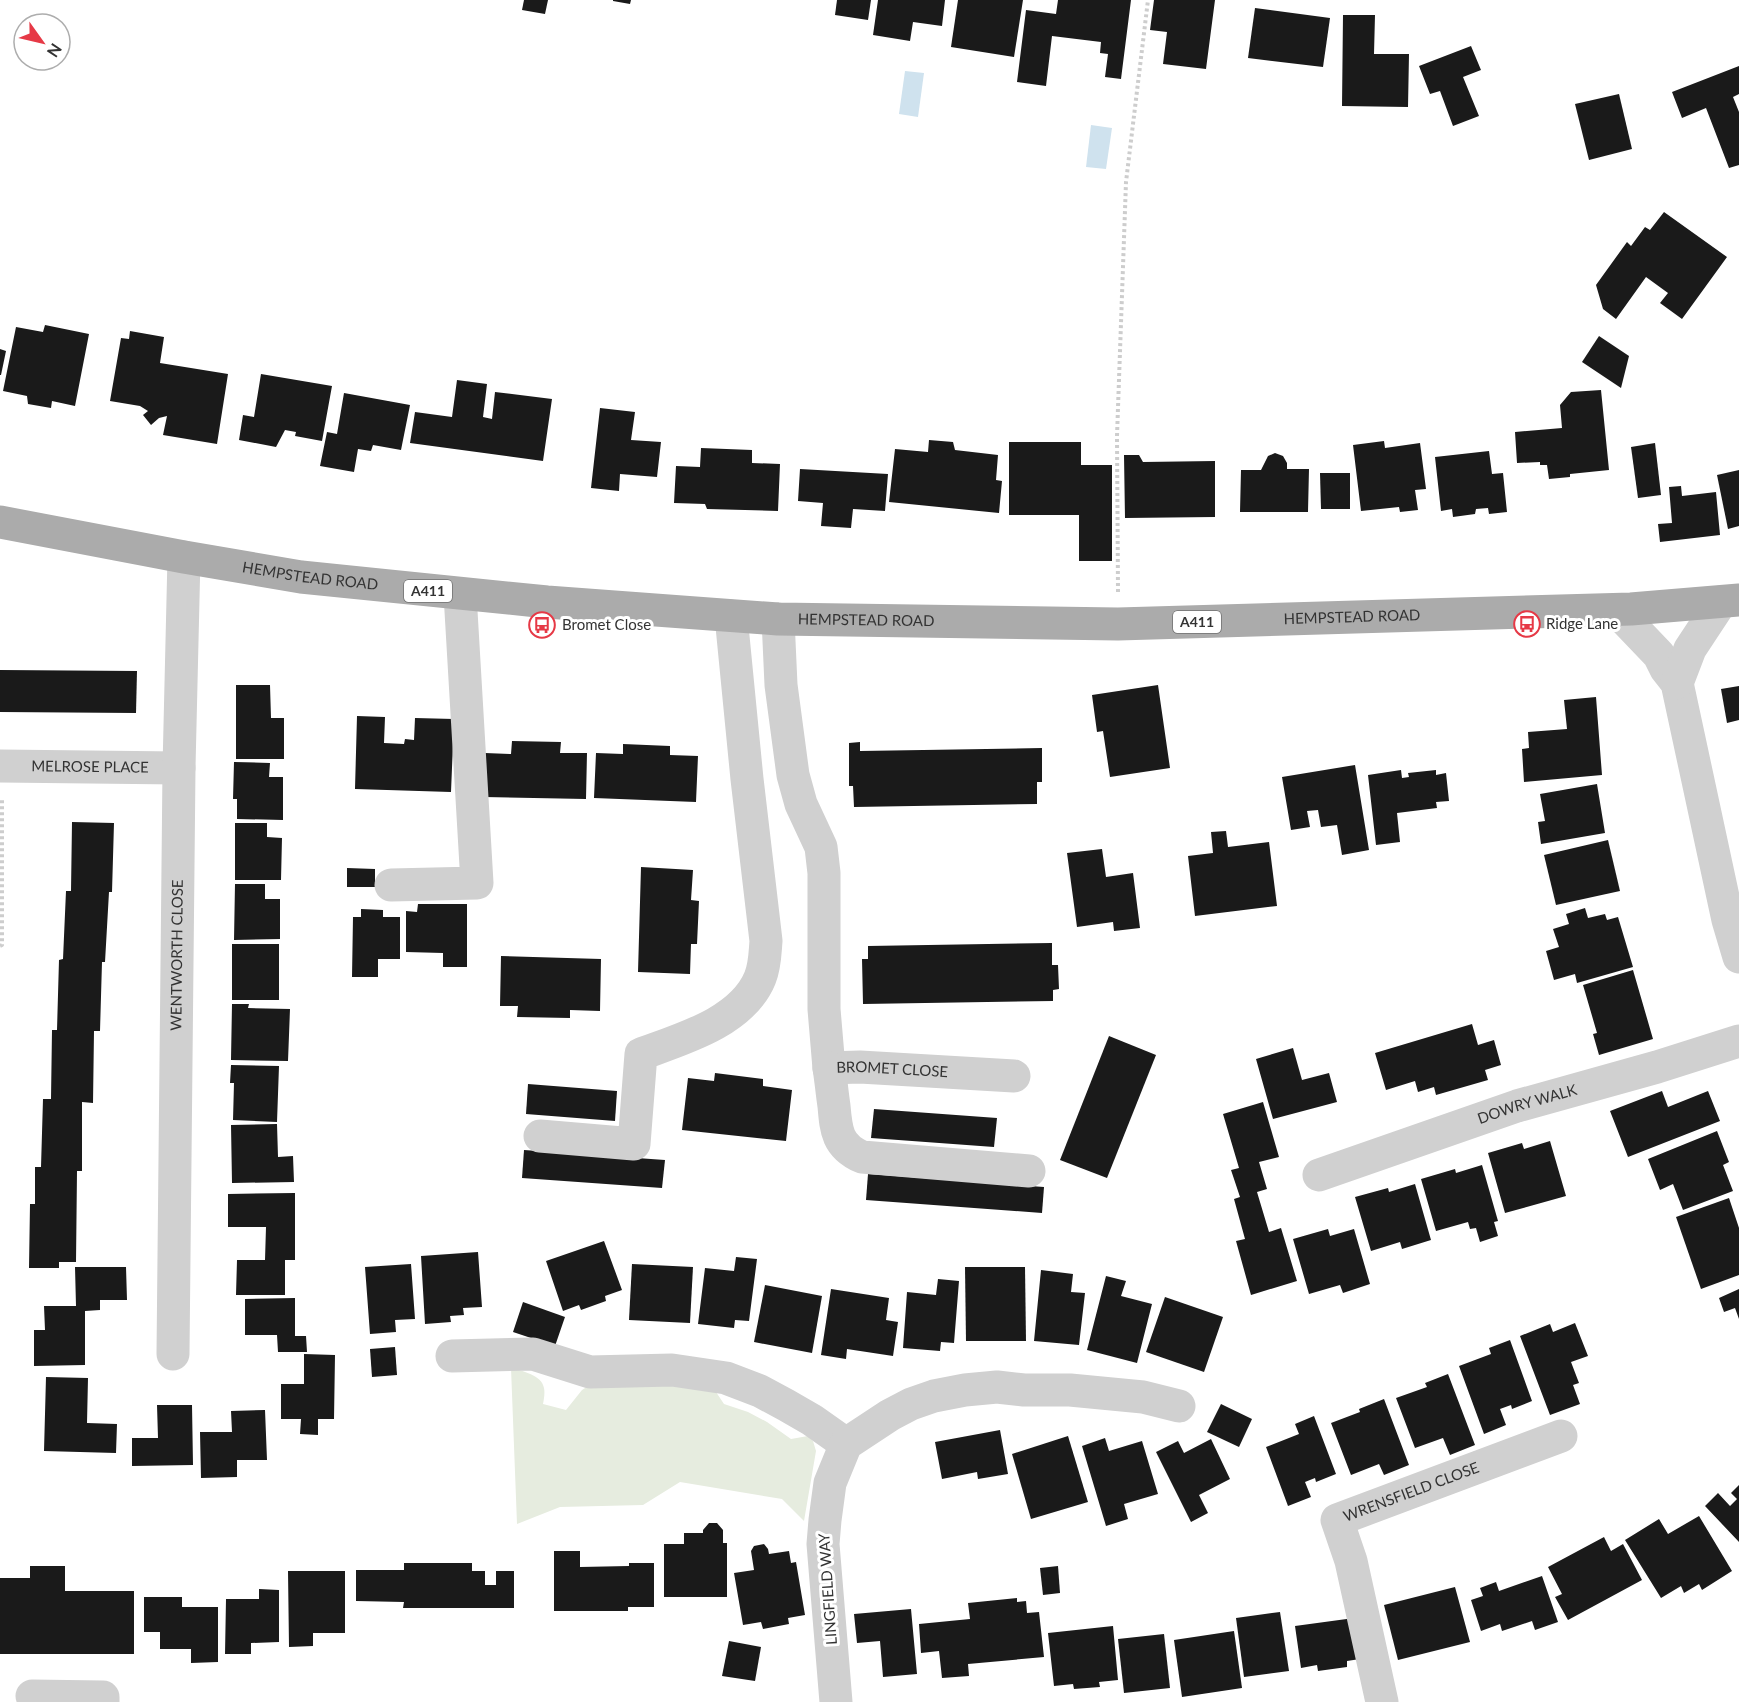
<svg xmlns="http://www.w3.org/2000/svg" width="1739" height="1702" viewBox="0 0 1739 1702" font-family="Lato,sans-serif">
<rect width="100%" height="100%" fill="#fff"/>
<!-- green -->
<path fill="#e6ecdf" d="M511,1368C522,1371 542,1375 544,1388C545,1393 544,1399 543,1404L566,1410L582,1390L596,1381L714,1389L724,1404L748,1412L767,1422L791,1439L808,1436L813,1441L816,1451L804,1521L782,1499L680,1482L643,1505L560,1507L517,1524Z"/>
<!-- water -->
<g fill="#cfe2ee">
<path d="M905,71L924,73L918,117L899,114Z"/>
<path d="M1091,125L1112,128L1106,169L1086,167Z"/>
</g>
<!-- building -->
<g fill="#1a1a1a">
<path d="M524,0H548L545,14L522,10Z"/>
<path d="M613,0H631L630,4L613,1Z"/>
<path d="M837,0H871L868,20L835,15Z"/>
<path d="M878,0H945L942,26L913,22L910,41L873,35Z"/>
<path d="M958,0H1023L1014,57L951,47Z"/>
<path d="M1058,0H1131L1121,79L1105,77L1108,54L1100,53L1101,42L1052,36L1046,86L1017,82L1026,10L1056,14Z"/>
<path d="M1154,0H1215L1206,69L1163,64L1167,32L1150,30Z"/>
<path d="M1255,8L1330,18L1323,67L1248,58Z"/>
<path d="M1343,15H1375L1374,54H1409L1408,107L1342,106Z"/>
<path d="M1471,46L1481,70L1463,77L1479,116L1453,126L1440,91L1430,94L1419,66Z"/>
<path d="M1739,66V94L1733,97L1739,112V165L1729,168L1706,108L1682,118L1672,92Z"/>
<path d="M1619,94L1632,149L1589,160L1575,104Z"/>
<path d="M1664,212L1727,257L1682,319L1660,303L1668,293L1646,277L1616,319L1603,309L1596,285L1627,242L1631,246L1645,227L1650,230Z"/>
<path d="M45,325L89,334L75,406L52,401L51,408L28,404L27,396L3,391L16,327L43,332Z"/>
<path d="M130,331L164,337L160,363L228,374L217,444L163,435L167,416L159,418L151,425L143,415L148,411L140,406L110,401L121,338L129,339Z"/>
<path d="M1599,336L1629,356L1621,388L1582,362Z"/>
<path d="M0,349L6,351L1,375H0Z"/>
<path d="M261,374L332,386L322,441L295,436L296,432L285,430L276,447L239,440L243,415L254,417Z"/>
<path d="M457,380L487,384L483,417L492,419L495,392L552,399L543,461L410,443L415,412L452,417Z"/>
<path d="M1601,390L1609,470L1570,474V477L1549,479L1547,465H1540V462L1517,463L1515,432L1562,428L1560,405L1571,392Z"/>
<path d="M344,393L410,405L401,450L373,445L371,451L358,449L354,472L320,466L327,432L337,434Z"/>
<path d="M600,408L635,412L631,440L661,442L657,477L620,474L619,491L591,488Z"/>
<path d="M929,440L953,442L955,450L998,455L996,480L1002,481L999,513L889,502L895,449L928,452Z"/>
<path d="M1384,441L1385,448L1420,443L1426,489L1415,490L1418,510L1400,512L1399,507L1361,511L1353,445Z"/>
<path d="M1009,442H1081V465H1112V561H1079V515H1009Z"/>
<path d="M1655,443L1661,495L1638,498L1631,447Z"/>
<path d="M701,448L752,450V463L780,464L778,511L707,509L705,504L674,503L676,466L700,467Z"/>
<path d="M1489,451L1492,474L1503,473L1507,512L1489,514L1488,508L1476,509L1475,514L1453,517L1452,509L1441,511L1435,457Z"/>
<path d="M1275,453L1283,456L1287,463V469H1309L1308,512H1240L1241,470H1261L1268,456Z"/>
<path d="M1124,455H1139L1143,462L1215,461V517L1125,518Z"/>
<path d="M800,469L888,474L885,511L853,509L851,528L821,526L823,503L798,501Z"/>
<path d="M1739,470V526L1728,529L1717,475Z"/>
<path d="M1320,473H1350V509H1321Z"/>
<path d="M1681,486L1682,496L1716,492L1720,535L1660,542L1658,524L1672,523L1669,487Z"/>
<path d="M0,670L137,671L136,713L0,712Z"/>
<path d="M236,685H270L271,718H284V759H236Z"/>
<path d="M1158,685L1170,768L1110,777L1103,731L1097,732L1092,695Z"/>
<path d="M1739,686V720L1727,723L1721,689Z"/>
<path d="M1596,697L1602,775L1524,782L1522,749L1529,748L1528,732L1567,729L1564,700Z"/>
<path d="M357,716L385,717L384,743L404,744L405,739L414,740L415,718L454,719L451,792L355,789Z"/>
<path d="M512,741L561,742L560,753H587L586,799L484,797L485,753L511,754Z"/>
<path d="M860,742V751L1042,748V782H1037V804L854,807L853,786H849V743Z"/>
<path d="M623,744L670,746V755L698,756L696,802L594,798L596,753L623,754Z"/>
<path d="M234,762L270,763L269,777H283V820L237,819V799H233Z"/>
<path d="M1355,765L1369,850L1342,855L1337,825L1321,827L1318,810L1307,811L1310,827L1291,830L1282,777Z"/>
<path d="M1401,770L1402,778L1409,777L1408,773L1436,770V775L1446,773L1449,801L1436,802L1437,808L1397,813L1400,842L1376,845L1368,775Z"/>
<path d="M1597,784L1605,833L1541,844L1538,822L1545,821L1540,794Z"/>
<path d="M72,822L114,823L112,892H109L105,962H102L100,1031H94L93,1103L82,1102V1171H77L76,1262H59V1268H29L30,1204H35V1167H41L43,1099H51L52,1030H57L59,960L63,959L66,891H71Z"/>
<path d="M235,823H267V837L282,838L281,880H235Z"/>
<path d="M1226,831L1228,847L1269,842L1277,906L1195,916L1188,856L1213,853L1211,832Z"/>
<path d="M1608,840L1620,891L1556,905L1544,855Z"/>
<path d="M1102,849L1106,877L1133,873L1140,928L1114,931L1113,922L1077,927L1067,853Z"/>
<path d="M641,867L693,870L691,900L699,901L697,944H691L690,974L638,972Z"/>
<path d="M347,868L375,869V887H347Z"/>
<path d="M235,884H265V899H280V939L234,940Z"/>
<path d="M418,904H467V967H443V953L406,952V911L417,912Z"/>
<path d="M1585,908L1588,918L1605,914L1607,920L1618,917L1633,967L1577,983L1575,974L1554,980L1546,951L1559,947L1553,929L1569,924L1566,914Z"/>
<path d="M361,909L383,910V917H400V959H378V977H352L353,917H361Z"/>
<path d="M1052,943V965H1058L1059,989L1053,990V1001L863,1004L862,959H868V946Z"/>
<rect x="232" y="944" width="47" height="56"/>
<path d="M501,956L601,959L600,1011L570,1010V1018L517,1017L518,1006H500Z"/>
<path d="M1633,970L1653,1039L1599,1055L1593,1034L1597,1033L1583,985Z"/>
<path d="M232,1004H249L248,1008L290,1009L288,1061L231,1060Z"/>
<path d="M1472,1024L1478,1045L1494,1040L1501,1065L1485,1070L1488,1080L1436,1095L1434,1087L1418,1092L1415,1081L1386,1090L1375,1053Z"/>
<path d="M1109,1036L1156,1055L1107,1178L1060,1160Z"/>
<path d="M1293,1048L1302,1080L1329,1073L1337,1102L1273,1119L1256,1059Z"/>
<path d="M231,1065L279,1066L277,1122L233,1120L234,1083H230Z"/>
<path d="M715,1073L763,1079V1086L792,1090L786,1141L682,1130L688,1078L714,1081Z"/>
<path d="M528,1084L617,1091L615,1121L526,1114Z"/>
<path d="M1662,1091L1668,1107L1708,1091L1720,1121L1628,1157L1610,1111Z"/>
<path d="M1263,1102L1279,1157L1259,1162L1267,1189L1257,1192L1269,1232L1281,1228L1297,1281L1251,1295L1236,1241L1245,1239L1234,1199L1240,1197L1231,1170L1239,1168L1223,1114Z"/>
<path d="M874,1109L997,1118L994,1147L871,1138Z"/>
<path d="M277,1124L278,1157L293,1156L294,1182L232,1183L231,1125Z"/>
<path d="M1717,1131L1729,1162L1723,1165L1733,1191L1683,1210L1673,1184L1660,1190L1648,1159Z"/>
<path d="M1550,1141L1566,1196L1505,1213L1488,1153L1522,1143L1524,1149Z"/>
<path d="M524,1150L665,1160L662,1188L522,1178Z"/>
<path d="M1482,1165L1498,1221L1494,1222L1498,1236L1480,1242L1476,1228L1470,1229L1468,1222L1436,1231L1421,1179L1455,1169L1456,1173Z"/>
<path d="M868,1174L1044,1187L1042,1213L866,1200Z"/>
<path d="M1415,1184L1431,1240L1402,1249L1400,1242L1371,1251L1355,1197L1388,1188L1389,1192Z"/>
<path d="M295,1193V1260H285V1295H236L237,1260H265L266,1227H228V1194Z"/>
<path d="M1729,1198L1739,1228V1275L1701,1289L1676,1217Z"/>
<path d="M1328,1229L1330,1236L1354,1229L1370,1284L1343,1293L1340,1285L1309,1294L1293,1239Z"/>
<path d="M604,1241L622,1290L605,1296L606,1301L581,1310L579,1305L563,1311L546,1261Z"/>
<path d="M478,1252L482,1307L463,1308L464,1315L450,1316L451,1322L425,1324L421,1256Z"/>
<path d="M736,1257L757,1259L749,1321L735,1320L734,1328L698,1324L705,1268L734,1271Z"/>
<path d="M411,1264L415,1319L395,1320L396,1332L370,1334L365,1267Z"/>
<path d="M632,1264L693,1267L690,1323L629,1320Z"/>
<path d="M75,1267H126L127,1300H100V1310L85,1311V1365L34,1366V1330H45L44,1306H76Z"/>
<path d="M965,1267H1025L1026,1341H966Z"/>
<path d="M1041,1270L1073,1274L1071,1292L1085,1293L1079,1345L1034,1341Z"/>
<path d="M1106,1276L1126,1281L1121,1296L1152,1304L1137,1363L1087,1350Z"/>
<path d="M938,1279L959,1281L954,1343L941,1342L940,1351L903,1348L907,1292L936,1295Z"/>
<path d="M765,1285L822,1296L812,1353L754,1342Z"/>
<path d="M831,1289L889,1298L886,1320L898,1322L893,1356L847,1349L846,1359L821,1355Z"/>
<path d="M1739,1289V1319L1735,1308L1724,1312L1719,1298Z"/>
<path d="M1165,1297L1223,1317L1204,1372L1146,1352Z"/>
<path d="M295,1298V1336H306L307,1352H278L277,1335H245V1299Z"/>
<path d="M523,1302L565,1317L555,1346L513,1332Z"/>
<path d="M1575,1323L1588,1356L1571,1362L1579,1383L1573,1385L1580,1404L1550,1415L1520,1336L1550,1324L1553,1332Z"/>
<path d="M1510,1340L1532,1401L1512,1409L1511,1405L1500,1409L1506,1425L1484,1434L1459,1366L1491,1354L1489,1348Z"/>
<path d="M395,1347L397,1375L372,1377L370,1349Z"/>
<path d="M304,1354L335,1355L334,1419H318V1435L300,1434L301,1419H281V1384H304Z"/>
<path d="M1448,1374L1475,1445L1450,1455L1443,1438L1415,1448L1396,1398L1427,1387L1425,1383Z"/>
<path d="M46,1377L88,1378L87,1423L117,1424L116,1453L44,1451Z"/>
<path d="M1384,1399L1409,1465L1384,1475L1379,1464L1351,1475L1331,1423L1360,1412L1359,1409Z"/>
<path d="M1221,1404L1252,1419L1239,1447L1207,1432Z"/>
<path d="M157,1405H192L193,1465L132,1466V1438H158Z"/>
<path d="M265,1410L267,1460H237V1477L201,1478L200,1432H232L231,1411Z"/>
<path d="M1314,1416L1336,1474L1316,1482L1315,1478L1305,1482L1311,1497L1288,1506L1266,1447L1299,1434L1295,1424Z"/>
<path d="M1000,1430L1008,1474L978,1479L977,1472L942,1479L935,1442Z"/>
<path d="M1068,1436L1088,1502L1031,1519L1012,1454Z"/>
<path d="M1105,1438L1109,1451L1142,1441L1158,1494L1124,1504L1128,1519L1106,1526L1082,1446Z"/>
<path d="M1211,1439L1230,1479L1199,1495L1208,1513L1191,1522L1156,1452L1178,1441L1184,1453Z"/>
<path d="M1739,1485V1542L1705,1506L1718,1493L1730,1506L1737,1499L1731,1493Z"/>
<path d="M1699,1516L1732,1571L1702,1590L1699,1584L1684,1593L1681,1586L1661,1598L1625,1540L1659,1519L1668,1534Z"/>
<path d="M709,1523H717L723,1530V1543H727V1597H664V1544H684V1533H703V1530Z"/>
<path d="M1604,1537L1611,1551L1623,1544L1642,1580L1568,1620L1555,1597L1562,1594L1548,1567Z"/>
<path d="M764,1544L768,1549L769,1554L789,1551L791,1563L796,1562L805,1615L788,1618L789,1624L763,1629L761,1622L743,1625L734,1573L754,1570L751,1551L754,1546Z"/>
<path d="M554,1551H580V1567L629,1566V1563H654V1607H628V1611H554Z"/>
<path d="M404,1563H472V1571H485V1585H496V1571H514V1608H403L404,1602L356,1601V1570H404Z"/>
<path d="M30,1566H65V1591H134V1654H0V1578H30Z"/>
<path d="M1058,1566L1060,1593L1043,1595L1040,1568Z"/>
<path d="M288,1571H345V1633H313V1646L289,1647Z"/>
<path d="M1542,1576L1558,1622L1535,1630L1532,1621L1502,1631L1500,1624L1481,1631L1471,1600L1483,1596L1480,1588L1496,1582L1499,1591Z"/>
<path d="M1455,1587L1470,1642L1398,1660L1384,1605Z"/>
<path d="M259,1589L279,1590V1642L251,1643V1654H225L226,1599H259Z"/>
<path d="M144,1597H182V1607H218V1662L191,1663V1649H160V1632H144Z"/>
<path d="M1017,1598V1602L1026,1601L1027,1613L1039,1612L1044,1657L968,1664L969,1676L942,1678L939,1651L921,1653L919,1624L970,1619L968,1603Z"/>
<path d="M911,1609L917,1674L883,1677L880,1641L857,1643L854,1614Z"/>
<path d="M1280,1612L1289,1671L1244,1677L1236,1618Z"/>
<path d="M1354,1618L1360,1659L1347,1661V1667L1318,1671L1317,1665L1301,1668L1295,1626Z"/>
<path d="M1113,1626L1118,1680L1099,1682L1100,1687L1074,1689L1073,1684L1054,1686L1048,1633Z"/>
<path d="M1234,1631L1242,1688L1182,1697L1174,1640Z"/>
<path d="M1164,1634L1170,1688L1124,1693L1118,1639Z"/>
<path d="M729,1641L761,1647L755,1681L722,1676Z"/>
</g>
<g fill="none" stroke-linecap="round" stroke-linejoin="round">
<!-- path -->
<g stroke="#cdcdcd" stroke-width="4" stroke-dasharray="3 3" stroke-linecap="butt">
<path d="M1118,592L1117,436L1126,182L1148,0"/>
<path d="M0,946L2,945V798"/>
</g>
<!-- minor -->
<g stroke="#d0d0d0" stroke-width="33">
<path d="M1616,610L1659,655L1666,669L1677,683L1728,920L1739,957"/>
<path id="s1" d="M778,619L781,685L793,775L801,804L821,847L824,873V1009L829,1068L860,1067L1014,1076"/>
<path d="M1677,683L1690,649L1721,602"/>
<path id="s2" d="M0,766L179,768"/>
<path d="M391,885L477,883L460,594"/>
<path d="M829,1068C831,1080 832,1093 834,1106C836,1130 837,1146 862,1157L1029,1171"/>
<path d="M540,1136L634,1144L641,1054C682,1039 742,1022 760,978C765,966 765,953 766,941L747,779L731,616"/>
<path id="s3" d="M1319,1175L1517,1106L1657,1067L1739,1041"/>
<path id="s4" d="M173,1354L179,768L184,557"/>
<path d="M452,1356L533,1354L590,1372L672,1370L726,1378L760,1391L786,1405L812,1420L846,1444"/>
<path d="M32,1696L103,1697V1702"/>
<path d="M836,1702L823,1544L825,1520L830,1483L846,1444L890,1415L911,1404L934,1396L965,1390L997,1387L1024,1390H1070L1143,1397L1179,1406"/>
<path id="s5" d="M1382,1702L1351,1561L1337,1520L1561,1436"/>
</g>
<!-- major -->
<path stroke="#ababab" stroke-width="33" id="s6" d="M0,522L184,557L301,577L547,602L778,619L1118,624L1631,609L1739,600"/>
</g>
<!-- icons -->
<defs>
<g id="bus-ring" transform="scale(1.35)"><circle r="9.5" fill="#fff" stroke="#e63946" stroke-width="1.5"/><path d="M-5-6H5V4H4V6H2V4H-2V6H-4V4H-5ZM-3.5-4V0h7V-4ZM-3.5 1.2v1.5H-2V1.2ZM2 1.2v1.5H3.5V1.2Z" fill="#e63946"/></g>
</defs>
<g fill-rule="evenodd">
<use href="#bus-ring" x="1527" y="624"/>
<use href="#bus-ring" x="542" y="625"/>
</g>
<g text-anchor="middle" stroke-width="6" stroke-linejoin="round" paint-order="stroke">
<!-- shield labels -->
<g fill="#fff" stroke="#707070" stroke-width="1.5">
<rect x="404" y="580" width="48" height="22" rx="4.5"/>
<rect x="1173" y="611" width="48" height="22" rx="4.5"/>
</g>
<g font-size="14" font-weight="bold" fill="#333">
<text x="428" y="596">A411</text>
<text x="1197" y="627">A411</text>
</g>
<!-- street labels -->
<g font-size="15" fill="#333" stroke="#fff">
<text dy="5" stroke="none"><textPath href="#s6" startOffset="315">HEMPSTEAD ROAD</textPath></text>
<text dy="5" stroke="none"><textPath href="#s6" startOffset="1359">HEMPSTEAD ROAD</textPath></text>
<text dy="5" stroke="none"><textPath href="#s6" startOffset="873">HEMPSTEAD ROAD</textPath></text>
<text dy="5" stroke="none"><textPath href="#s2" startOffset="90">MELROSE PLACE</textPath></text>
<text dy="5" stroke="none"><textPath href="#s4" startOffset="399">WENTWORTH CLOSE</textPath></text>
<text dy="5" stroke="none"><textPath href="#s1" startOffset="519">BROMET CLOSE</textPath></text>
<text dy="5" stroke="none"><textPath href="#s3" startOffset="220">DOWRY WALK</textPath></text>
<text dy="5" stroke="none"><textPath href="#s5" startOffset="267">WRENSFIELD CLOSE</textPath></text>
<text transform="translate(828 1589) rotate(-94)" y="5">LINGFIELD WAY</text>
</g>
<!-- poi labels -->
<g font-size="15" fill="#333" stroke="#fff" text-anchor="start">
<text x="1546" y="629">Ridge Lane</text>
<text x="562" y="630">Bromet Close</text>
</g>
</g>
<!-- north arrow -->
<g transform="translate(42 42) rotate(124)"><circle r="28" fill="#ffffff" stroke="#adadad" stroke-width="1.5"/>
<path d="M0-4.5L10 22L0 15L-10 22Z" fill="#e63946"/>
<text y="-9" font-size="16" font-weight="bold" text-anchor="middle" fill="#333333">N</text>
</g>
</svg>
